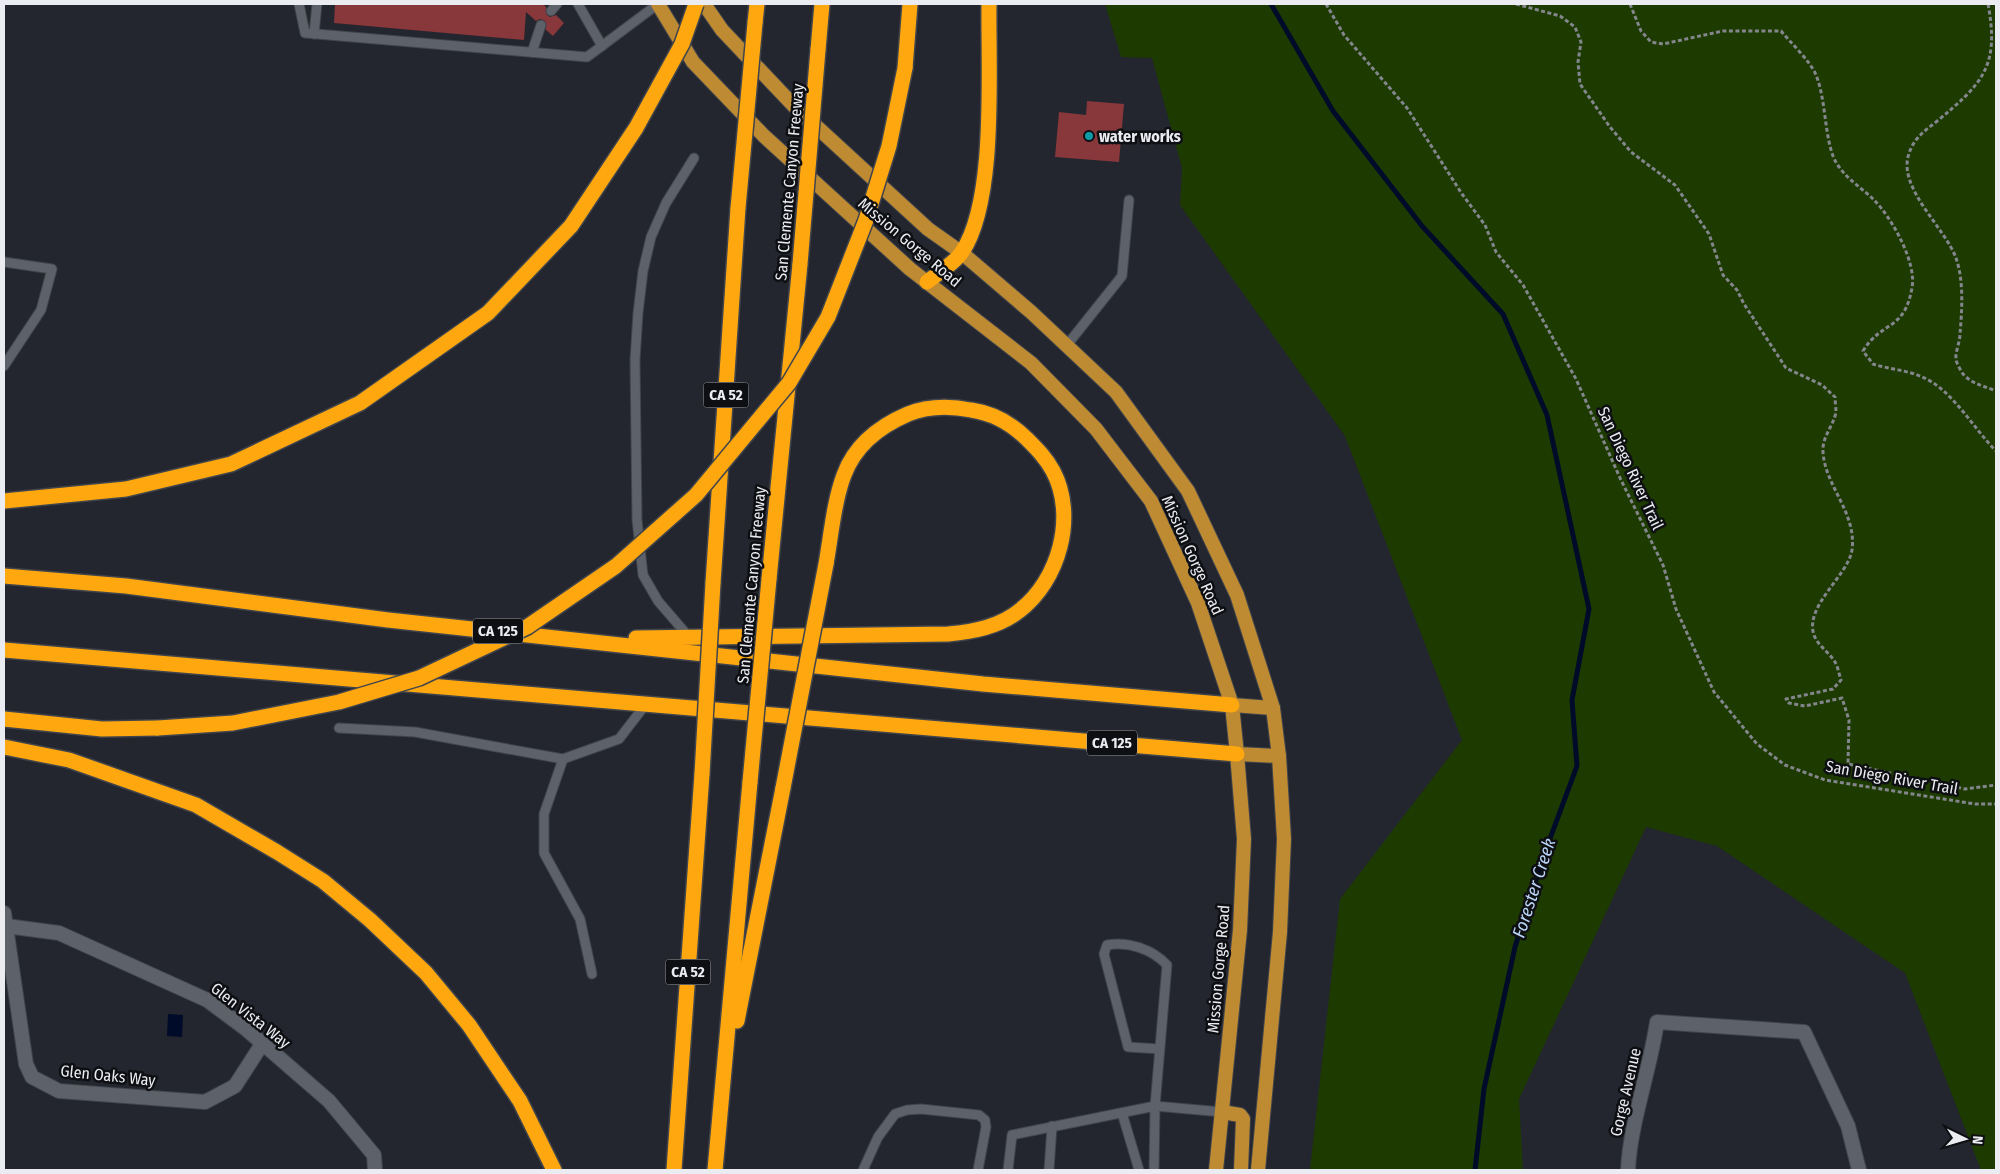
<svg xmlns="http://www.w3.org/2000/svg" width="2000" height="1174" viewBox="0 0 2000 1174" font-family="'Fira Sans Condensed',sans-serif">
<rect width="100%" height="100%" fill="#23262e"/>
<!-- green -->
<path fill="#1d3b00" d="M1105,4H1996V1170H1981L1905,973L1717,846L1646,827L1519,1099L1523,1170H1310L1340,899L1462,740L1345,436L1180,205L1182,168L1152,58L1121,57Z"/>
<!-- water -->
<path fill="#000b29" d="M168,1014L183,1015L182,1037L167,1036Z"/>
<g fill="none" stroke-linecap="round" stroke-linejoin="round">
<!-- stream -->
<path stroke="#000b29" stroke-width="5" d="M1271,4L1333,111L1422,226L1503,314L1547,415L1589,609L1572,700L1577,766L1545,852L1515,947L1484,1089L1475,1170"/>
</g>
<!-- building -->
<g fill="#88373b">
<path d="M335,4H543L546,7L547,15L550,17L556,15L564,23L553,36L546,30L545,21L540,19L536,21L526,12L524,40L334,23Z"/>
<path d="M1087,101L1124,104L1119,162L1055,157L1059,112L1086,115Z"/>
</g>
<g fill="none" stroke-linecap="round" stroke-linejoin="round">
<!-- service casing -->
<g stroke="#41444b" stroke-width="11">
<g id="service">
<path d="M299,4L305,33L587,57L658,4"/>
<path d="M578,4L602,46"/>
<path d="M551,11L557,4"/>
<path d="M314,34L317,4"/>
<path d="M532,52L541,25"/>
<path d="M4,262L52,269L41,310L4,366"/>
<path d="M1067,345L1122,276L1129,200"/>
<path d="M689,637L658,601L643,575L637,520L635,360L638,313L643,271L651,237L666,203L694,158"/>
<path d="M339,728L415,732L563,759L619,739L646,704"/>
<path d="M563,759L544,814V853L580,919L592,974"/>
<path d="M1160,1049L1128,1047L1104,954L1107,945C1128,941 1152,949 1167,965C1163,1012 1159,1059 1155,1106L1222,1112"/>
<path d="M1122,1113L1139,1170"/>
<path d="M863,1170L878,1137L895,1114L907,1110L921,1109L979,1115L985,1120L986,1127L978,1170"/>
<path d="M1008,1170L1012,1135L1155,1106L1154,1170"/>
<path d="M1049,1170L1052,1126"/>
</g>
</g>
<!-- minor casing -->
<g stroke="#41444b" stroke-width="16">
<g id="minor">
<path d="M4,913L26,1064L32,1077L59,1091L205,1102L235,1086L262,1044"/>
<path d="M6,926L59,933L207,1000L246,1029L329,1101L374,1155L375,1170"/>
<path d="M1628,1170C1630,1124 1650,1070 1657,1022L1804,1032L1848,1126L1859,1170"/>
</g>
</g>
<!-- primary casing -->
<g stroke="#41444b" stroke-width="16">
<g id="primary">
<path d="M658,4L693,62L764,136L910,269L1031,363L1096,429L1151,501L1198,603L1232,705L1237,754L1244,839L1240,930L1216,1170"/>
<path d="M704,4L722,30L794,106L928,229L962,253L1031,312L1116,392L1188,491L1237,595L1273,708L1279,756L1284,839L1280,932L1258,1170"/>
<path d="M1232,705L1273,708"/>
<path d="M1237,754L1279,756"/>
<path d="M1222,1112L1240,1115L1243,1119L1241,1170"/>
</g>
</g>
<!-- motorway casing -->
<g stroke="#41444b" stroke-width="18">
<g id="motorway">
<path d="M755,23L757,4"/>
<path d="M818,50L822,4"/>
<path d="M905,68L910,4"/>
<path d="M927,282C938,273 955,263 962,252C997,200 988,68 989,4"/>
<path d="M4,501L126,489L231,464L360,403L488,313L571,226L636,128"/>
<path d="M4,576L126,586L388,620L983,684L1232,705"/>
<path d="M769,579L800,264"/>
<path d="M713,583L738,208"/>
<path d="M636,638L948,634C973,632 999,627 1019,611C1059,581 1077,516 1053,471C1046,458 1037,449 1027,439C1012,424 992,413 971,410C950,406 928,406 908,414C880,426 855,445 844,475C834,501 831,536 826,564"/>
<path d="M4,650L1237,754"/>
<path d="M4,719L102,729L158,728"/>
<path d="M4,747L69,760L196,805L277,852L323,881L370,920L426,973L469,1025L520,1101L554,1170"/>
<path d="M737,1021L783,788"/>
<path d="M674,1170L702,774"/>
<path d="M715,1170L750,782"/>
</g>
</g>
<!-- path -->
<g stroke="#84868d" stroke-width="3" stroke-dasharray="4 2.5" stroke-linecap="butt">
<path d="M1326,4L1344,35L1407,108L1462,194L1485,225L1496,252L1523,285L1576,379L1620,478L1663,565L1676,609L1714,692L1757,744L1785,765L1825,780L1975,804H1996"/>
<path d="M1516,4L1560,16L1575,27L1581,42L1578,62L1580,84L1610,127L1631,152L1675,185L1709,234L1723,275L1737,290L1744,304L1786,368L1822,385L1835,397C1835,403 1837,411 1835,416C1831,429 1822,438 1823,452C1825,486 1857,513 1852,550C1848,576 1804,606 1814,635C1818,646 1829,652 1835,662C1838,667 1839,674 1841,680L1833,689L1786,699L1789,703L1805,706L1842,698L1849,720L1848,764L1965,789L1996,785"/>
<path d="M1630,4L1641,31L1651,42L1663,44L1723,31H1781C1790,42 1811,62 1816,75C1826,100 1824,131 1833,156C1841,176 1860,186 1874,200C1892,218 1917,263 1912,288C1904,332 1882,320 1863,351L1873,364C1888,369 1907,370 1922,377C1952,389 1973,428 1996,451"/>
<path d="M1988,4C2000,67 1982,84 1936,122C1923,132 1912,140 1908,157C1900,190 1945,228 1956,258C1964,281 1962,310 1960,334C1960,342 1955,352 1956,360C1957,364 1961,371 1963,374C1972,384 1984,386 1996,391"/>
</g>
<!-- service -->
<use href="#service" stroke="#5d616a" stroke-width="9"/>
<!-- minor -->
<use href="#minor" stroke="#5d616a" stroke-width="14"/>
<!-- primary -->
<use href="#primary" stroke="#be8b33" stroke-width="14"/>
<!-- motorway -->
<use href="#motorway" stroke="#fea70e" stroke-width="15"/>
<!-- motorway-bridge casing -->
<g stroke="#41444b" stroke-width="18" stroke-linecap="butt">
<g id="motorway-bridge">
<path d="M636,128L682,44L696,4"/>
<path d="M738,208L755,23"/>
<path d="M800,264L818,50"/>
<path d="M158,728L233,723L339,702L419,678L527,627L616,566L696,495L789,383L828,317L866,220L889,146L905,68"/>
<path d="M702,774L713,583"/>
<path d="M750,782L769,579"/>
<path d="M783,788L826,564"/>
</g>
</g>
<!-- motorway-bridge -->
<use href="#motorway-bridge" stroke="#fea70e" stroke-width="15"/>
</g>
<!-- markers -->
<circle fill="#0f9aa8" stroke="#0e0f12" stroke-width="2" cx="1089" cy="136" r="5"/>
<g text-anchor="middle" stroke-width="5" stroke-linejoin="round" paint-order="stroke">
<!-- shield labels -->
<g fill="#0e0f12" stroke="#a8aaae" stroke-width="1">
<rect x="703.5" y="382.5" width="45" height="25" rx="4"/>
<rect x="473" y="618.5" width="50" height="25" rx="4"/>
<rect x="1087" y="730.5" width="50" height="25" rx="4"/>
<rect x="665.5" y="959.5" width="45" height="25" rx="4"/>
</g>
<g font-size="15" font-weight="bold" fill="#eaecf1">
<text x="726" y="400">CA 52</text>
<text x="498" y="636">CA 125</text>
<text x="1112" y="748">CA 125</text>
<text x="688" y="977">CA 52</text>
</g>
<!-- poi labels -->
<g font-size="16" font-weight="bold" fill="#eaecf1" stroke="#0e0f12" text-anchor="start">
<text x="1099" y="142">water works</text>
</g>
<!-- street labels -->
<g font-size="16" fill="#eaecf1" stroke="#0e0f12">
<text transform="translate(789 182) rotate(-85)" y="6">San Clemente Canyon Freeway</text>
<text transform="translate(910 242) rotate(40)" y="6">Mission Gorge Road</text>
<text transform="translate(1631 468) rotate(65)" y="6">San Diego River Trail</text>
<text transform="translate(1193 555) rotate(66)" y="6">Mission Gorge Road</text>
<text transform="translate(751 585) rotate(-85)" y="6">San Clemente Canyon Freeway</text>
<text transform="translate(1892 777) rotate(10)" y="6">San Diego River Trail</text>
<text transform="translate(1218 969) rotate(-85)" y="6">Mission Gorge Road</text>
<text transform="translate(251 1015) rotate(38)" y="6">Glen Vista Way</text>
<text transform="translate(108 1075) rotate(6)" y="6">Glen Oaks Way</text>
<text transform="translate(1625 1092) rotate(-77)" y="6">Gorge Avenue</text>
</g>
<!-- water labels -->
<g font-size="18" font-style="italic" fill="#bbd5f8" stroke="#0e0f12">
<text transform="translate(1534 888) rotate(-72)" y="6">Forester Creek</text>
</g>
</g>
<!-- border -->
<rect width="2000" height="1174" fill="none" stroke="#eaecf1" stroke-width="10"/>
<!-- north arrow -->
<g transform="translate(1965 1139) rotate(95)" stroke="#0e0f12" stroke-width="4" paint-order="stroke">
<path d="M0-4L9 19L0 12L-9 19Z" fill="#eaecf1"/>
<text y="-8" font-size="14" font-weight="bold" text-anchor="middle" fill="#eaecf1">N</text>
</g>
</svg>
